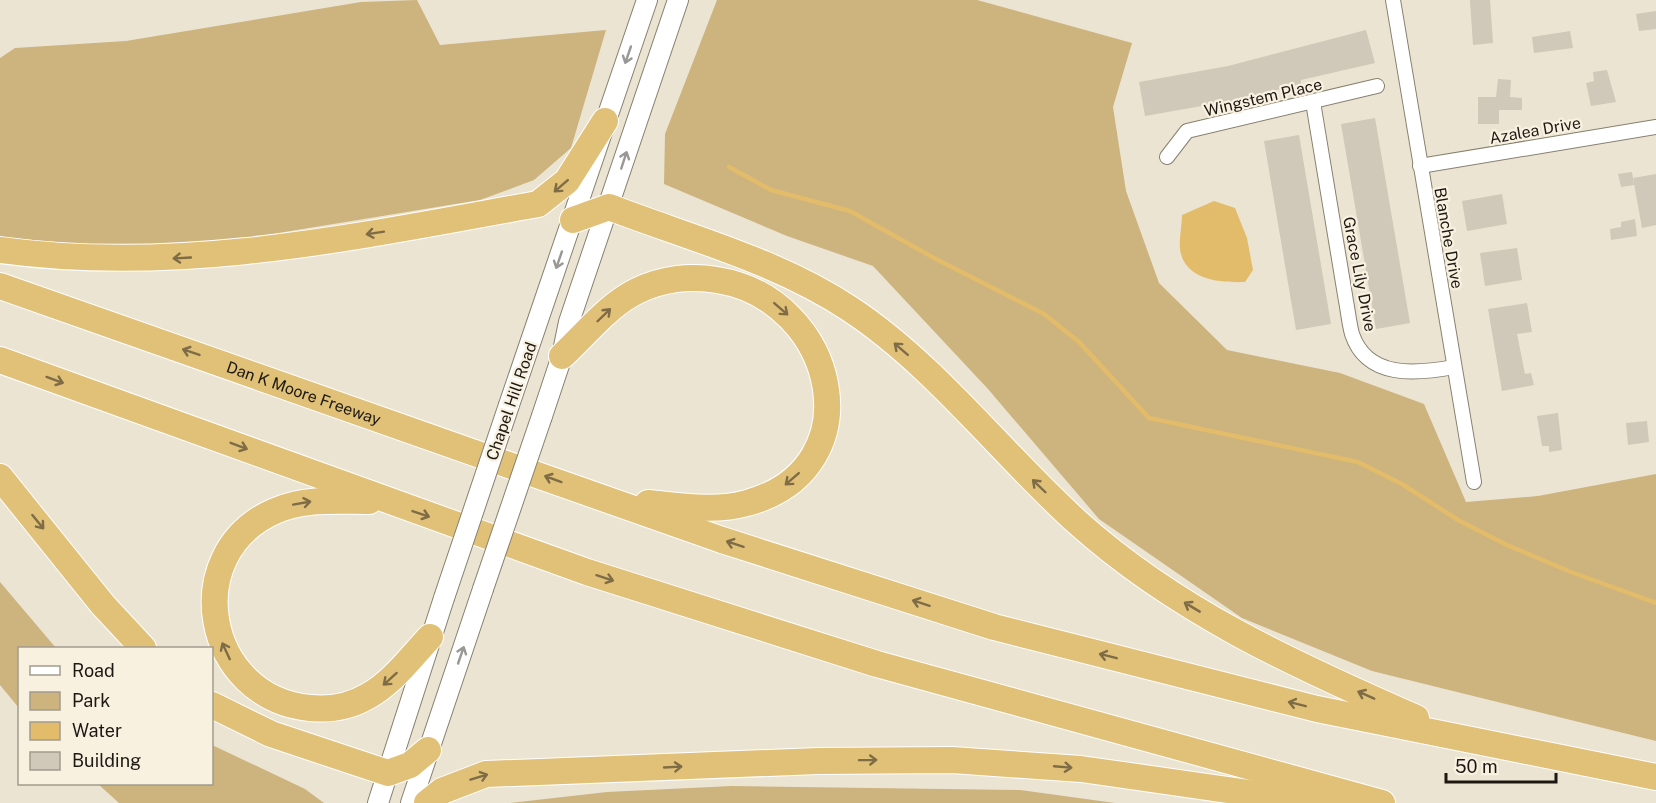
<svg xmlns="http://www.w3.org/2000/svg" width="1656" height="803" viewBox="0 0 1656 803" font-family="'Public Sans',sans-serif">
<rect width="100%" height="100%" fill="#ece4d3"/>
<!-- green -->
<g fill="#cdb37d">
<path d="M417,0L440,45L606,30L571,148L534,180L480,200L224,242L110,247L0,237V58L15,48L126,41L361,2Z"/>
<path d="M717,0H977L1132,43L1113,107L1126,191L1159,283L1227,350L1340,373L1424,404L1466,502L1538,496L1656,474V741L1372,671L1242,618L1099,519L988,389L873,266L787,236L664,184L665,134Z"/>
<path d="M0,582L56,648H20L19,708L0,685Z"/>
<path d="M212,745L305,789L324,803H119L98,784H212Z"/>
<path d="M732,786L1020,790L1115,803H510L607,792Z"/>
</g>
<!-- water -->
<path fill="#e2bc6b" d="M1214,201L1235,208L1247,238L1253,270L1245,282C1220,283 1184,280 1180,249C1179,238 1182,225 1182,215Z"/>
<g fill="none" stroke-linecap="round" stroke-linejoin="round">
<!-- stream -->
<path stroke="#e2bc6b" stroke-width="4.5" d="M729,167L771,190L850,211L934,258L1044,314L1079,342L1149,418L1358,462L1402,484L1458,520L1507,545L1571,572L1656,603"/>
</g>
<!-- building -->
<g fill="#d0c8b8">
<path d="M1470,0H1490L1493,43L1473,45Z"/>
<path d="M1656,11V29L1639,31L1636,14Z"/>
<path d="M1366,30L1375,63L1301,80V84L1236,100L1145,116L1139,82L1228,66Z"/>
<path d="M1570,31L1573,48L1534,53L1532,37Z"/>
<path d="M1607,70L1616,102L1591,106L1586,83L1594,81L1593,72Z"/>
<path d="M1498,79L1511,80L1510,97L1522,98V110H1499V124H1478V97H1496Z"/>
<path d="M1375,118L1410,323L1376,329L1341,124Z"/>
<path d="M1299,135L1331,324L1296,330L1264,141Z"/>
<path d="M1632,172L1634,185L1621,187L1618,174Z"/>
<path d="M1656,174V225L1642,228L1633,178Z"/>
<path d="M1502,194L1507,224L1467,231L1462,201Z"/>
<path d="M1635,219L1637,236L1611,240L1610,229L1621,227V222Z"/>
<path d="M1517,248L1522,280L1485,286L1480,253Z"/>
<path d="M1527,303L1532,332L1517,334L1525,374L1531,373L1534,385L1502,391L1488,309Z"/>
<path d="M1558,413L1562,450L1549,452V446H1542L1537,416Z"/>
<path d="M1647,421L1649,442L1628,445L1626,423Z"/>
</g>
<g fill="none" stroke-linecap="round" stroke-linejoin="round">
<!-- minor casing -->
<g stroke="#878070" stroke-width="16">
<g id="minor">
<path d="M1393,0L1474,482"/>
<path d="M1313,102L1346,301C1348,311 1349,323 1352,334C1367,379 1416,374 1454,367"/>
<path d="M1167,157L1187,131L1377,86"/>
<path d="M1420,166L1656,127"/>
</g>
</g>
<!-- secondary casing -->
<g stroke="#878070" stroke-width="22">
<g id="secondary">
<path d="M509,405L647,0"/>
<path d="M542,416L562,356L569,322L678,0"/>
<path d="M378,803L444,598"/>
<path d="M411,803L483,589"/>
</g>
</g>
<!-- motorway casing -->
<g stroke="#fff" stroke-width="28">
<g id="motorway">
<path d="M573,220L609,207C690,238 778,261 850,309C935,365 1001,453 1077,522C1176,611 1295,665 1416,718"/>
<path d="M0,250C181,275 360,236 538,204L567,181L605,121"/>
<path id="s1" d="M0,286L722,540L994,627L1317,709L1656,777"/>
<path d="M562,356C586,334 608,305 637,291C661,279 690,275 717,280C837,299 876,468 747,503C715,512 681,506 648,503"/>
<path d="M0,360L587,572L877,664L1382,803"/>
<path d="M0,477L103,605L143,648"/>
<path d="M369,501C337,501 304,498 275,511C178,553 204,698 310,708C330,710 351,706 368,696C393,682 411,657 430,637"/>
<path d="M212,705L271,734L388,773L410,765L428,750"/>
<path d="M427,803L442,791L486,774L818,761L952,760L1081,769L1298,800L1338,801"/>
</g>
</g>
<!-- minor -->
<use href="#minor" stroke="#fff" stroke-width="14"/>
<!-- secondary -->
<use href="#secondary" stroke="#fff" stroke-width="20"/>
<!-- motorway -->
<use href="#motorway" stroke="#e1c078" stroke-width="26"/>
<!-- secondary-bridge casing -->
<g stroke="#878070" stroke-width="22" stroke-linecap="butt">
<g id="secondary-bridge">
<path d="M483,589L542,416"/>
<path d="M444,598L509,405"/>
</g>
</g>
<!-- secondary-bridge -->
<use href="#secondary-bridge" stroke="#fff" stroke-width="20"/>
</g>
<!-- one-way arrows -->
<defs><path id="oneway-shaft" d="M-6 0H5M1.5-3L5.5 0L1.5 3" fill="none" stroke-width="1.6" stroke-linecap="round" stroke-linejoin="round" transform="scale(1.5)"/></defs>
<g stroke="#999895">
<use href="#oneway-shaft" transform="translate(628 55) rotate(109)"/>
<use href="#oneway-shaft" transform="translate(624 160) rotate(-72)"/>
<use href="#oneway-shaft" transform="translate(559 260) rotate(109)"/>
<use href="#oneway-shaft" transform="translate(461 655) rotate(-71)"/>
</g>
<g stroke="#7e6c46">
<use href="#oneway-shaft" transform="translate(561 186) rotate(139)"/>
<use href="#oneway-shaft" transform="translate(375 233) rotate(171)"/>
<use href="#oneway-shaft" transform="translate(182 258) rotate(177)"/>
<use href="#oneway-shaft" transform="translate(781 309) rotate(41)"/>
<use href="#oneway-shaft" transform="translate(604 315) rotate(-44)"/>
<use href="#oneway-shaft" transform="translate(901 349) rotate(-139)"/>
<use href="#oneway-shaft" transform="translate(191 352) rotate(-161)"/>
<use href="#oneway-shaft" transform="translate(55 380) rotate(20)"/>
<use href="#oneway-shaft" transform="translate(239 446) rotate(21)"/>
<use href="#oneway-shaft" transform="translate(553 479) rotate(-160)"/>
<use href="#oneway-shaft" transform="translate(792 479) rotate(139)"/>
<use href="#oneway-shaft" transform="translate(1039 486) rotate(-136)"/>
<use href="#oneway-shaft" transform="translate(302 503) rotate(-10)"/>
<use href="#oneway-shaft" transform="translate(421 514) rotate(19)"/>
<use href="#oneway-shaft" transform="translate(38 522) rotate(51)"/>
<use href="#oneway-shaft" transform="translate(735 544) rotate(-162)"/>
<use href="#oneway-shaft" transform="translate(605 578) rotate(18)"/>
<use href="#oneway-shaft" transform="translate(921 603) rotate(-162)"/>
<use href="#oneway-shaft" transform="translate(1192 607) rotate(-149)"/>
<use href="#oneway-shaft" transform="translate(226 651) rotate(-115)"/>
<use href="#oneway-shaft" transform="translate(1108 656) rotate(-166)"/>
<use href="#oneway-shaft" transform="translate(390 679) rotate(138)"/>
<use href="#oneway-shaft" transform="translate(1366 695) rotate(-156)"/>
<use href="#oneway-shaft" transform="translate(1297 704) rotate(-166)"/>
<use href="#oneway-shaft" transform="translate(868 760) rotate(-1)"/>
<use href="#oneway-shaft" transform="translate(673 767) rotate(-3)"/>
<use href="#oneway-shaft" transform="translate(1063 767) rotate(5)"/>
<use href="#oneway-shaft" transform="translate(479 777) rotate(-17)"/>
</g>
<g text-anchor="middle" stroke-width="4.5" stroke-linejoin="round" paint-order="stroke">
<!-- street labels -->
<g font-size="16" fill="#1c1913" stroke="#f9f1e0">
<text transform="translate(1263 97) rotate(-13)" y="6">Wingstem Place</text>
<text transform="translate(1535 130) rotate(-10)" y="6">Azalea Drive</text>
<text transform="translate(1449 238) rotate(80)" y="6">Blanche Drive</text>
<text transform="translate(1360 274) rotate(79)" y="6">Grace Lily Drive</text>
<text dy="6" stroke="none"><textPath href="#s1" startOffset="322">Dan K Moore Freeway</textPath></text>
<text transform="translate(511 401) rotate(-71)" y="6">Chapel Hill Road</text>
</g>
</g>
<!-- legend -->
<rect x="18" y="647" width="195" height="138" fill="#f9f1e0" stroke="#a19b8e" stroke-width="1.5"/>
<rect x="30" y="666" width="30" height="9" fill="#ffffff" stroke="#a19b8e" stroke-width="1.5"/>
<text x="72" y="677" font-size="18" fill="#1c1913">Road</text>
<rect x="30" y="692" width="30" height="18" fill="#cdb37d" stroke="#a19b8e" stroke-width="1.5"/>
<text x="72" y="707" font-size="18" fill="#1c1913">Park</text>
<rect x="30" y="722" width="30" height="18" fill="#e2bc6b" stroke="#a19b8e" stroke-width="1.5"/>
<text x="72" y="737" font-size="18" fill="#1c1913">Water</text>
<rect x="30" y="752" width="30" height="18" fill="#d0c8b8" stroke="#a19b8e" stroke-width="1.5"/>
<text x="72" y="767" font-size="18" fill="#1c1913">Building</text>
<!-- scale -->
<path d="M1446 773v9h110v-9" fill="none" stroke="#1c1913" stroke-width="3"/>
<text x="1455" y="773" font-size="18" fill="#1c1913" stroke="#f9f1e0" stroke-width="4.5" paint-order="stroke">50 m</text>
</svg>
